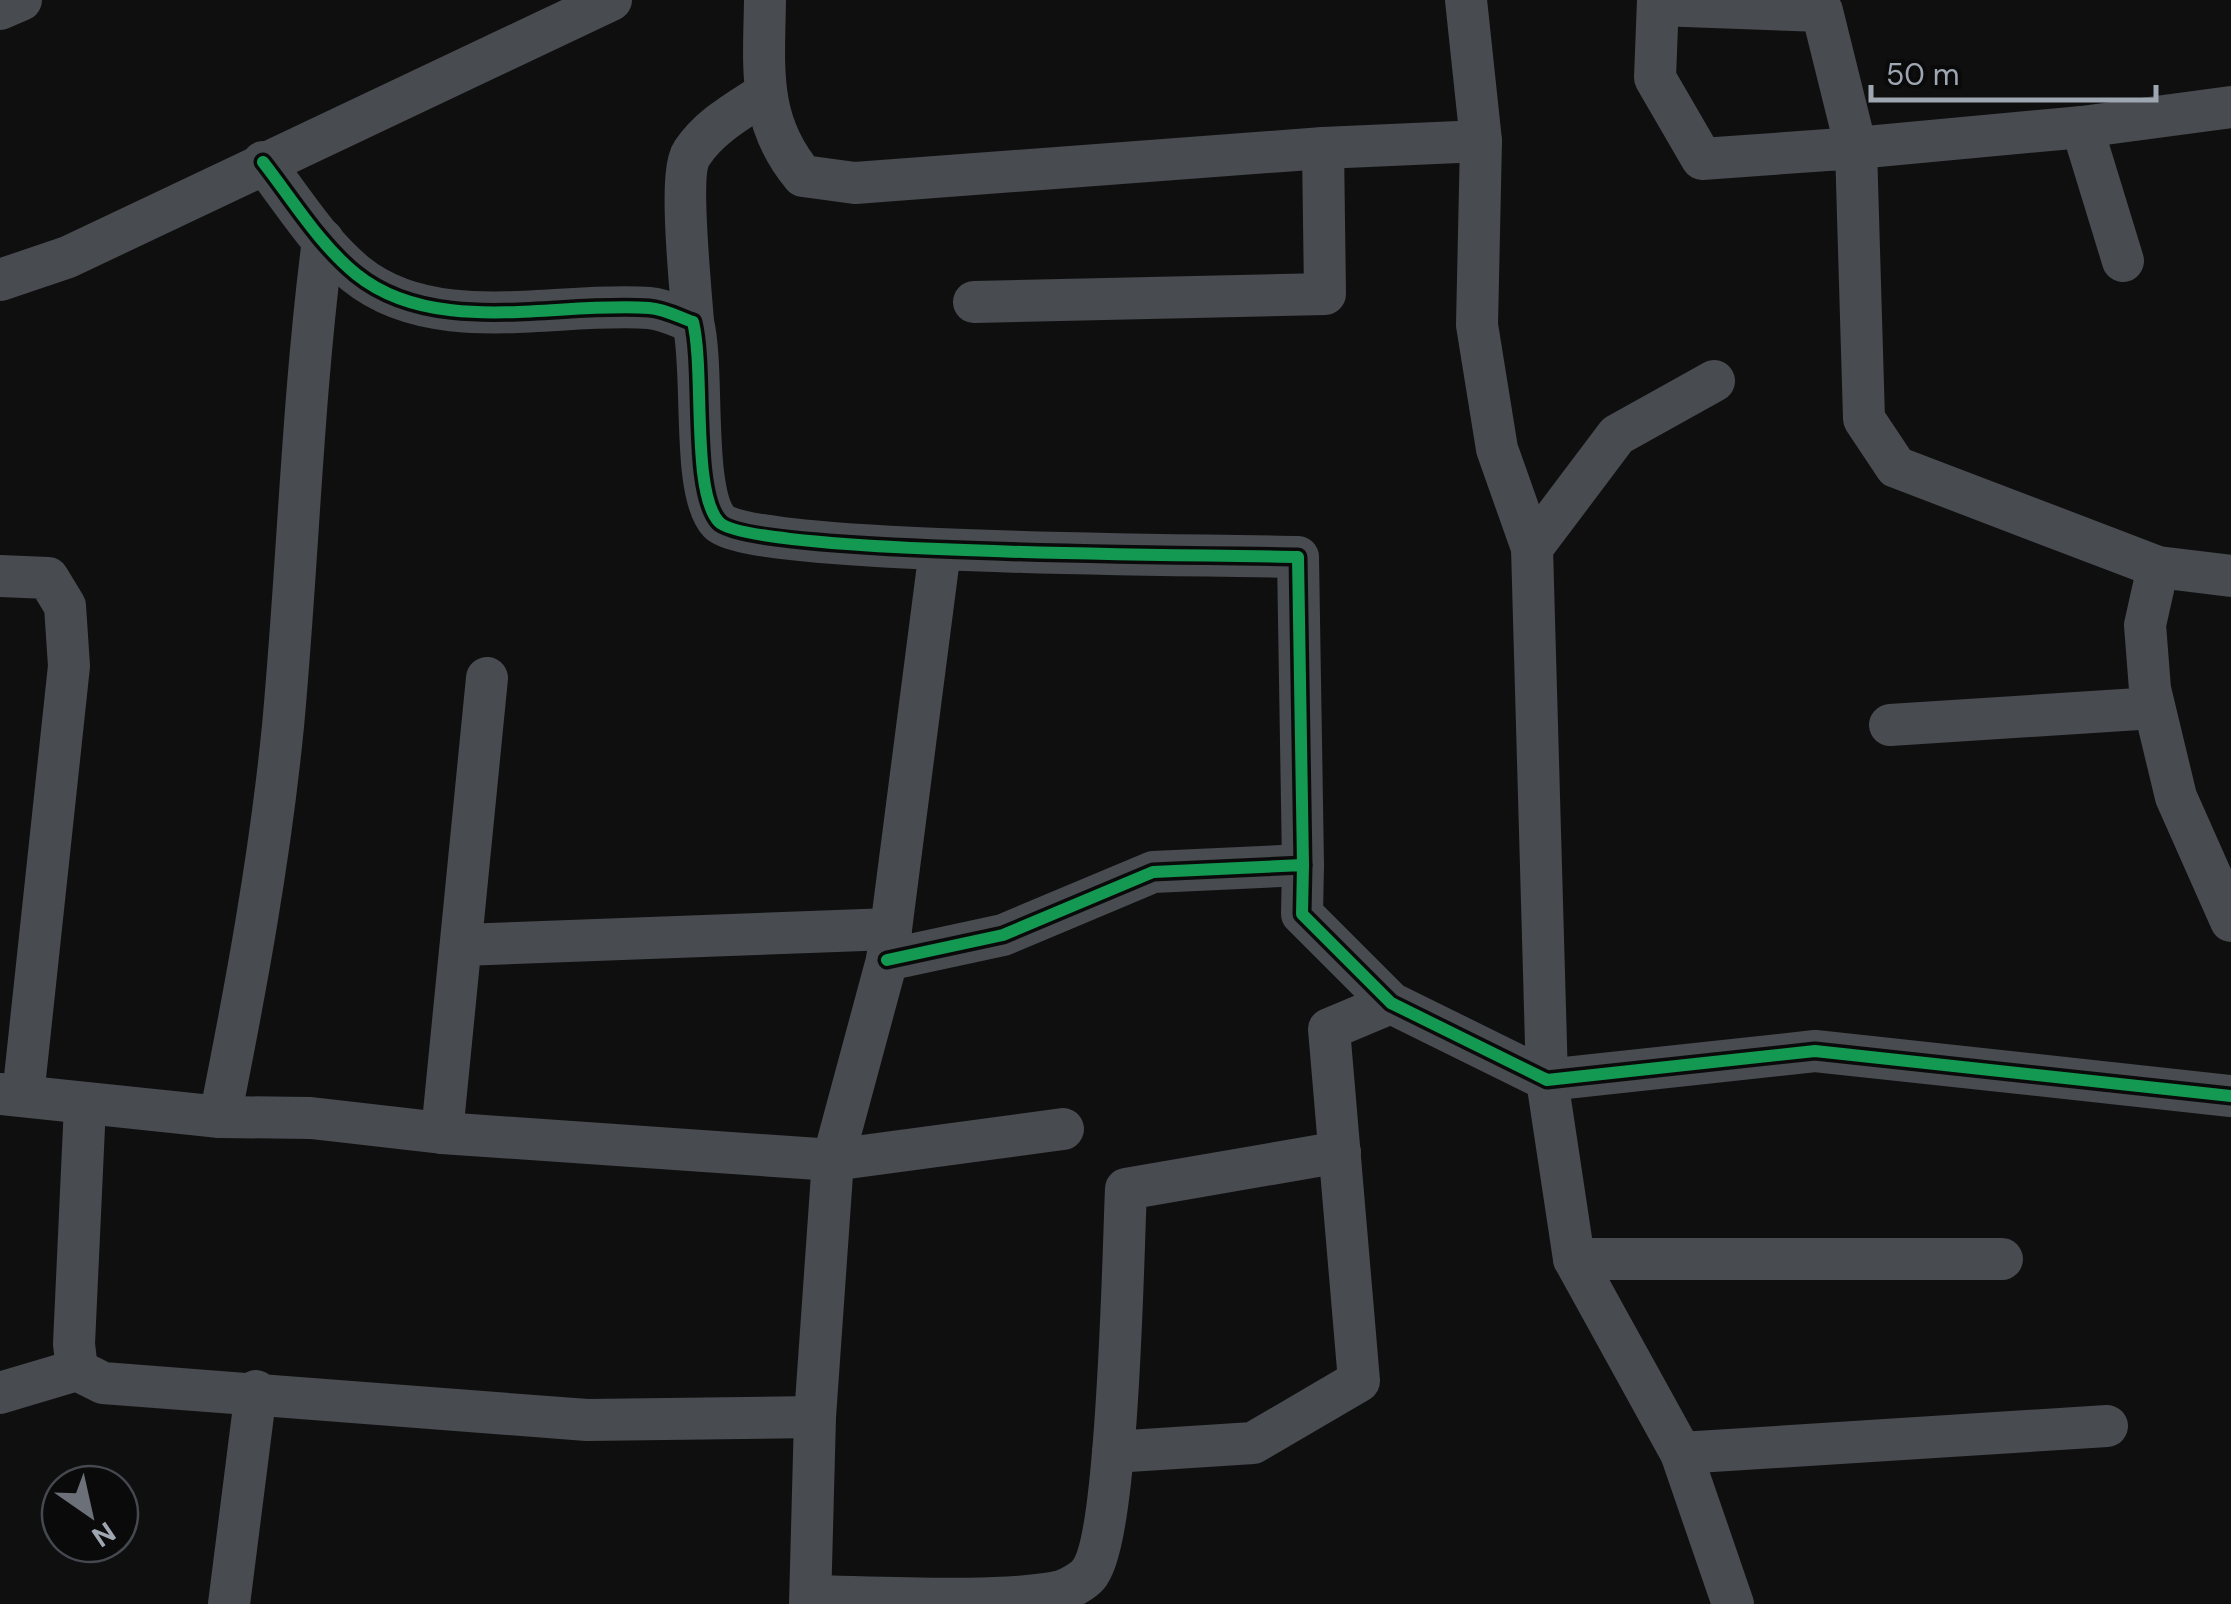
<svg xmlns="http://www.w3.org/2000/svg" width="2231" height="1604" viewBox="0 0 2231 1604" font-family="'DM Sans',sans-serif">
<rect width="100%" height="100%" fill="#0f0f10"/>
<g fill="none" stroke-linecap="round" stroke-linejoin="round">
<!-- minor -->
<g stroke="#484b4f" stroke-width="42">
<path d="M765,0C764,68 757,121 803,176L855,183L1323,148L1481,141L1466,0"/>
<path d="M1658,0L1655,78L1702,159L1856,148L1864,419L1896,467L2158,567L2231,576"/>
<path d="M1658,5L1822,11L1856,148L2082,127L2231,107"/>
<path d="M0,9L21,0"/>
<path d="M2082,127L2123,261"/>
<path d="M1481,141L1477,325L1497,449L1532,548"/>
<path d="M263,162C292,199 319,244 356,274C435,338 557,301 649,308C664,309 679,317 693,322C705,370 691,492 719,522C749,555 1223,555 1298,557L1303,865"/>
<path d="M0,280L68,257L611,0"/>
<path d="M974,302L1325,294L1323,148"/>
<path d="M693,322C691,291 678,173 692,153C710,126 738,111 764,94"/>
<path d="M1714,381L1617,435L1532,548L1547,1080L1574,1259L1681,1453L1733,1604"/>
<path d="M2158,567L2145,625L2150,689L2176,797L2231,921"/>
<path d="M0,576L48,578L65,606L69,666L23,1096"/>
<path d="M1890,725L2154,708"/>
<path d="M462,945L891,929"/>
<path d="M887,960L1003,935L1153,872L1303,865L1302,914L1391,1003L1547,1080L1815,1051L2231,1096"/>
<path d="M0,1094L220,1117L311,1118L442,1133L833,1160L1063,1129"/>
<path d="M85,1105L74,1344L77,1370L103,1383L587,1420L815,1417"/>
<path d="M220,1117C246,987 270,858 283,726C298,564 302,402 323,240"/>
<path d="M442,1133L487,678"/>
<path d="M1574,1259H2002"/>
<path d="M0,1393L77,1370"/>
<path d="M1113,1452L1253,1443L1359,1381L1329,1029L1391,1003"/>
<path d="M1681,1453L2107,1426"/>
<path d="M812,1596C874,1597 1009,1604 1062,1591C1070,1588 1083,1581 1088,1575C1119,1540 1123,1251 1126,1189L1340,1152"/>
<path d="M229,1604L256,1391"/>
<path d="M810,1604L815,1417L833,1160L887,960L940,550"/>
</g>
<!-- cycleway casing -->
<g stroke="#0a0a0b" stroke-width="19">
<g id="cycleway">
<path d="M263,162C292,199 319,244 356,274C435,338 557,301 649,308C664,309 679,317 693,322C705,370 691,492 719,522C749,555 1223,555 1298,557L1303,865"/>
<path d="M887,960L1003,935L1153,872L1303,865L1302,914L1391,1003L1547,1080L1815,1051L2231,1096"/>
</g>
</g>
<!-- cycleway -->
<use href="#cycleway" stroke="#139951" stroke-width="12"/>
</g>
<!-- north arrow -->
<g transform="translate(90 1514) rotate(146)"><circle r="48" fill="#0a0a0b" stroke="#45484e" stroke-width="2.5"/>
<path d="M0-8L18 38L0 25L-18 38Z" fill="#6c7179"/>
<text y="-15" font-size="28" font-weight="bold" text-anchor="middle" fill="#9ea6b2">N</text>
</g>
<!-- scale -->
<path d="M1871 85v15h285v-15" fill="none" stroke="#9ea6b2" stroke-width="5"/>
<text x="1886" y="85" font-size="30" fill="#9ea6b2" stroke="#0a0a0b" stroke-width="8" paint-order="stroke">50 m</text>
</svg>
